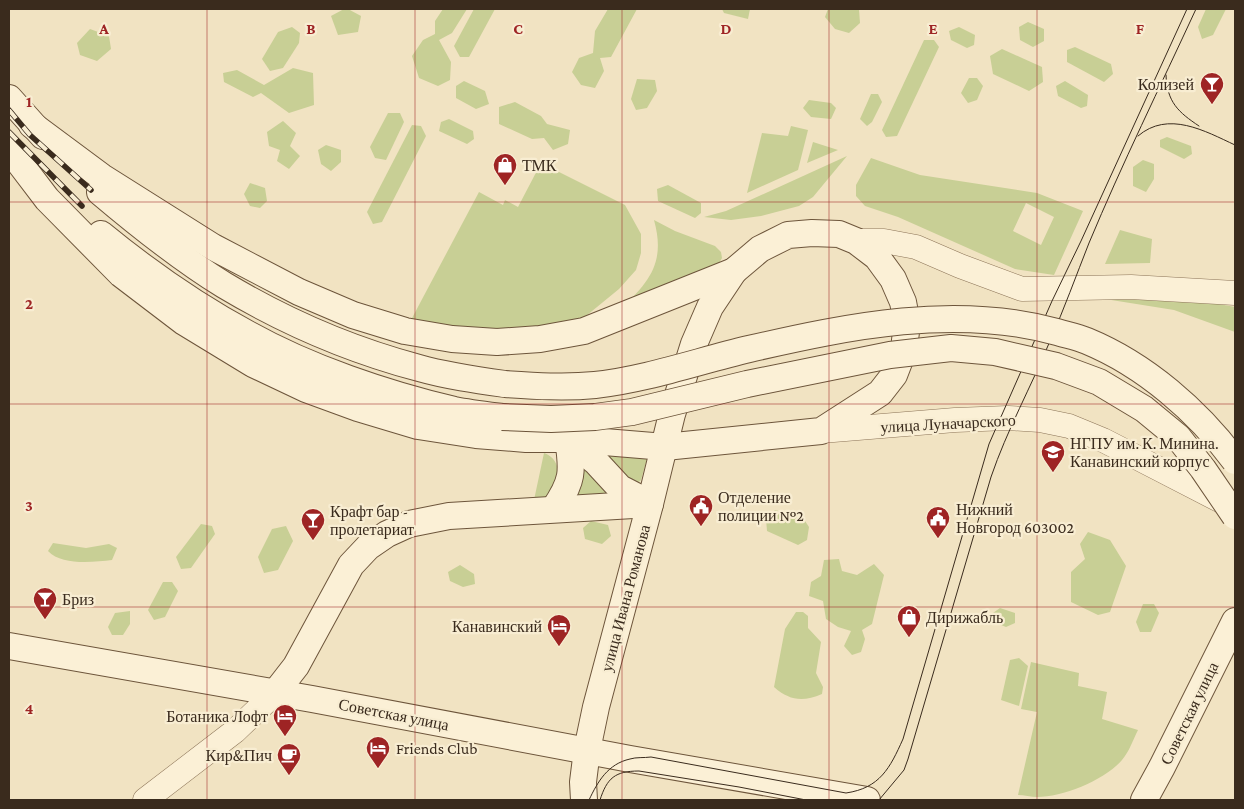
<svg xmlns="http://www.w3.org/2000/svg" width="1244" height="809" viewBox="0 0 1244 809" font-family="'Crimson Pro',serif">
<rect width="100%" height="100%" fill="#f1e3c2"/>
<!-- green -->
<g fill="#c8cf95" fill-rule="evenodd">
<path d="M344,9H348L361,16L358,32L338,35L331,16Z"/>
<path d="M443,9H467L452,33L439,40L451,62L450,80L438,86L419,78L412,56L423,40L435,34V21Z"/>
<path d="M474,9H495L469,57H460L454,46Z"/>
<path d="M608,9H637L611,57L600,58L604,71L595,88L581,85L572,72L579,58L593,53L595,31Z"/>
<path d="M722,9H750L748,19L724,13Z"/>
<path d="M828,9H859L860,23L849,33L835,29L825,17Z"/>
<path d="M1206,9H1226L1213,35L1202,39L1198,27Z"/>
<path d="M1028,22L1044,29V41L1033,47L1020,40L1019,27Z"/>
<path d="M292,27L300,33L299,43L283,68L270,71L262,59L278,32Z"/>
<path d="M959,27L975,35L974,45L967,48L951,40L949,31Z"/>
<path d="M90,29L109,36L111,49L97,61L80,55L77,43Z"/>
<path d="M924,40H934L939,47L897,136L886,137L882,130Z"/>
<path d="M1075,47L1111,64L1113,74L1104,82L1067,62V50Z"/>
<path d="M1002,49L1042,67L1043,82L1029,91L993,74L990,56Z"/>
<path d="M293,68L313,73L314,105L289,113L261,93L253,97L224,82L223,73L237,70L264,85Z"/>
<path d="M969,78H977L983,86L977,100L968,103L961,93Z"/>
<path d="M637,79L655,80L657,91L647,108L636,110L631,99Z"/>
<path d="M464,81L485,91L489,104L476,109L456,98V86Z"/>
<path d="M1065,81L1088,95L1087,106L1081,108L1058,96L1056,86Z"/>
<path d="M871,94H878L882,102L872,122L867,126L860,119Z"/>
<path d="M809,100L831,103L836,108L831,119L811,117L803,108Z"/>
<path d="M515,102L541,116L547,124L570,130L568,144L553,150L544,138L532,139L499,124V107Z"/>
<path d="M388,113H400L404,122L386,160L375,158L370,147Z"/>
<path d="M449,119L473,131L474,139L467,144L439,131L441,122Z"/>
<path d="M283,121L296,133L290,146L300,156L289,169L277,161L280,150L269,146L267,132Z"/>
<path d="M412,125L421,126L426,136L382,222L373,224L367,212Z"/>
<path d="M791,126L808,130L798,170L747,193L762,133L788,136Z"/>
<path d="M1167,137L1191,146L1192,154L1184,159L1160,147V140Z"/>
<path d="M813,142L838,150L807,163Z"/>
<path d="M326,145L341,150V162L331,171L321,164L318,150Z"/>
<path d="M847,156L813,197L799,206L761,216L731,220L704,217L726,211Z"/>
<path d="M871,158L920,175L1037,193L1083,211L1054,275L1015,269L898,217L865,206L856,196V185ZM1026,203L1054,217L1041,245L1013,231Z"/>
<path d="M1143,160L1154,164V179L1146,192L1133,186V167Z"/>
<path d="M541,163L625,205L641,234V253L636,270L619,289L575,325L512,330L458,327L411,320L479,192L503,205L505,200L518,207Z"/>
<path d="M250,183L265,188L267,201L260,208L250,206L244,194Z"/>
<path d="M668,185L701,203V213L695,218L658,201L657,189Z"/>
<path d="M654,220L675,231L715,246L721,252L722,258L718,265L620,310C649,282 666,263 654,220Z"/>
<path d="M1120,230L1152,239L1150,263L1105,264Z"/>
<path d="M1096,296L1219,304L1235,307V332L1174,310L1105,299Z"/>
<path d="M605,450L648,455L641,480L634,487L602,458Z"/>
<path d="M544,453C558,458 561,472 555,485C553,488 552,493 549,495C545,499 539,500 534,500Z"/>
<path d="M579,460L613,498L574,497Z"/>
<path d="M775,510L803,518L809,527L807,540L798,545L767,531L766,519Z"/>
<path d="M591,521L608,525L611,536L602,544L585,539L583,528Z"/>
<path d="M201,524L212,526L215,534L191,568L181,569L176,557Z"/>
<path d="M286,526L293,541L278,570L264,573L258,557L272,529Z"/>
<path d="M1088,532L1110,540L1126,566L1110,612L1098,615L1071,602V572L1085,559L1080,544Z"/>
<path d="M53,543L86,548L109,544L117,548L112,560C94,562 62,566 48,551Z"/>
<path d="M839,559L842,571L857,575L874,564L884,575L872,624L862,630L865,639L861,652L852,655L844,646L851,631L838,627L826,619L823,601L809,596L811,582L821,576L824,560Z"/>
<path d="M460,565L474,574L475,584L463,587L450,581L448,572Z"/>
<path d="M163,582H172L178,591L165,617L154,620L148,610Z"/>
<path d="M1143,604H1154L1159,613L1151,632H1140L1136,622Z"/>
<path d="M1000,608L1015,613V623L1006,627L994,622L993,613Z"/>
<path d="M130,611V624L123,635H112L108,627L115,613Z"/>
<path d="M796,612H803L808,616V628L821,642L816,673L823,687L822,694C803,702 790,701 774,687L785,629Z"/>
<path d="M1019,658L1028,666L1019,706L1001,700L1010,660Z"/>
<path d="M1031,662L1079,673L1078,686L1107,692L1102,719L1138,730C1133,740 1129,752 1122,760C1105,780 1063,797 1037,797C1031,797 1024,795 1018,795L1037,712L1021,709Z"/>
</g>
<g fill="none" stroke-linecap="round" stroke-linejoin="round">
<!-- tertiary casing -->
<g stroke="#8c7458" stroke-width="25">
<g id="tertiary">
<path d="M856,241H884L916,247L960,266L1022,289L1131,287L1235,293"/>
<path d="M821,431L955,420L1008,418L1040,420L1069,426L1103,440L1229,505"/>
<path d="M145,800L235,731L275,693"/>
</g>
</g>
<!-- secondary casing -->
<g stroke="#6d553b" stroke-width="28">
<g id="secondary">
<path d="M9,98L43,136"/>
<path d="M9,149L47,199L121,274L184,322L253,364L306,389L358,408L418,426L476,435L526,439H568L665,447L821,431L880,393L894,375L904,349L907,323L903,302L893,279L877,257L856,241L839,234L812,233L788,235L760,249L734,271L584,331L540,339L497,342L452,339L405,331L353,315L299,292L213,247L102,177L32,125"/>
<path d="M100,192C139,225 180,258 224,285C284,321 351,350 419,368C447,376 476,380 505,384"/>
<path d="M101,234C146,271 196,306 248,334C309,368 386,394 454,410C469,413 486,415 502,417"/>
<path d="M568,439L596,462L620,488L649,503"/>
<path d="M554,509C573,481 573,472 568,439"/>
<path d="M9,646L312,699L630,759L867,800"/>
<path d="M275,693L296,666L351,565L368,547L387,534L409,524L449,516L650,504"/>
<path d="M584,800L583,782L587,750L596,707L650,504L672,414L694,344L710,307L734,271"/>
<path d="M1144,800L1162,767L1235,621"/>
</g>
</g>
<!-- tertiary -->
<use href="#tertiary" stroke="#fbf0d6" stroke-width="24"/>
<!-- secondary -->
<use href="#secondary" stroke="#fbf0d6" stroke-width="26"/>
<!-- tram -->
<g stroke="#3a2b1d" stroke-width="1">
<path d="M1166,75C1167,102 1178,112 1199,126"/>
<path d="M1138,136C1168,110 1205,131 1235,145"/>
<path d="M589,800C598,781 608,764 630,759C636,757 644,758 651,757L846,793C880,788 890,768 903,739L989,444L1052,301L1081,241L1187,9"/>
<path d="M600,800C607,778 615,771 639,771L739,787L806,800"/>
<path d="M879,800L904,770L908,759L991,477C1007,430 1031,387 1050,341C1064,309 1076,276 1089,243C1122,164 1160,87 1196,9"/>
</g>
<!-- rail casing -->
<g stroke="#3a2b1d" stroke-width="5.5">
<g id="rail">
<path d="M9,110L30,135L91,190"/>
<path d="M9,132L82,206"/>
</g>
</g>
<!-- rail -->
<use href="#rail" stroke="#f8edd2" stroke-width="4" stroke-dasharray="11" stroke-linecap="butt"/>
<!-- secondary-bridge casing -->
<g stroke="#6d553b" stroke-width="28" stroke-linecap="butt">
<g id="secondary-bridge">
<path d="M505,384C535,386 565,388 595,385C648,379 698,361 749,349C849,326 956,304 1057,332C1067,335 1077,337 1087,341C1145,365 1198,411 1235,461"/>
<path d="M502,417L551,419L595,417L632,412L747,384L890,355L951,348L995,352L1056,366L1099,382L1144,409L1178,437L1203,469L1235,516"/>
</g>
</g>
<!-- secondary-bridge -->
<use href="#secondary-bridge" stroke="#fbf0d6" stroke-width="26"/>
</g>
<!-- grid -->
<path fill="none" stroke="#9e2424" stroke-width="1" stroke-opacity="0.55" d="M207,9V800M415,9V800M622,9V800M829,9V800M1037,9V800M9,202H1235M9,404H1235M9,607H1235"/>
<!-- icons -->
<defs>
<g id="bar-pin" transform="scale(1.25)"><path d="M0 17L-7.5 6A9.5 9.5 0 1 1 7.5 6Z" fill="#9e2424" stroke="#f8edd2"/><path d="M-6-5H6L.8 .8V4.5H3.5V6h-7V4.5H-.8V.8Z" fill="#fff"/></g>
<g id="shop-pin" transform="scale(1.25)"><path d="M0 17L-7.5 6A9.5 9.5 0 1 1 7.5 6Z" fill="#9e2424" stroke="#f8edd2"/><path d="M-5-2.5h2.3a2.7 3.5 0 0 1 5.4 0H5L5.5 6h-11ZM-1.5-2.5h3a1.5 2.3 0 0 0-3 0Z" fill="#fff"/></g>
<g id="university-pin" transform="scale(1.25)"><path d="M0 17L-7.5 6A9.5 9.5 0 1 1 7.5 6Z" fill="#9e2424" stroke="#f8edd2"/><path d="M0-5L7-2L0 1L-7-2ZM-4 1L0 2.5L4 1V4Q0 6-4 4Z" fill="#fff"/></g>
<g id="civic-pin" transform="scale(1.25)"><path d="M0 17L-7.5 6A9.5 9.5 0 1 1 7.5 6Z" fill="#9e2424" stroke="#f8edd2"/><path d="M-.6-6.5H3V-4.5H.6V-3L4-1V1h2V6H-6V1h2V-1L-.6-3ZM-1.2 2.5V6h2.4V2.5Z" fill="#fff"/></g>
<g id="hotel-pin" transform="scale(1.25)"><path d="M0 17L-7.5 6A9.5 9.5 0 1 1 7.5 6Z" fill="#9e2424" stroke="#f8edd2"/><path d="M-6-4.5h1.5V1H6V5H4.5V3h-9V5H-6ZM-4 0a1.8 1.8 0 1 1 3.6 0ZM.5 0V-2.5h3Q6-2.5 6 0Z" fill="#fff"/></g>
<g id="cafe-pin" transform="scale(1.25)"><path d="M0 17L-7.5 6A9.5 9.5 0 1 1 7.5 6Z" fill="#9e2424" stroke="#f8edd2"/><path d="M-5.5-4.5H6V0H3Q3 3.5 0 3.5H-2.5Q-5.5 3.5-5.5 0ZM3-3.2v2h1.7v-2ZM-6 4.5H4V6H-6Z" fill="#fff"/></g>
</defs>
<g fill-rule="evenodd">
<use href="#bar-pin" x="1212" y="84"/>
<use href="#shop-pin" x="505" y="165"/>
<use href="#university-pin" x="1053" y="452"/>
<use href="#civic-pin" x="701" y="506"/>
<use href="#civic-pin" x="938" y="518"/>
<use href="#bar-pin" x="313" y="520"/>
<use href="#bar-pin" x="45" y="599"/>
<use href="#shop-pin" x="909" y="617"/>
<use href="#hotel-pin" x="559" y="626"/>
<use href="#hotel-pin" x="285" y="716"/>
<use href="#hotel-pin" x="378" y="748"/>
<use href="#cafe-pin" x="289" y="755"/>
</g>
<g text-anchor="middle" stroke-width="4.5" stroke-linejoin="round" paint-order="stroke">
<!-- poi labels -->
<g font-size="16" fill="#3a2b1d" stroke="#f8edd2" text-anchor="start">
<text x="1194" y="90" text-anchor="end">Колизей</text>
<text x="522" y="171">ТМК</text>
<text x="1070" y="449">НГПУ им. К. Минина.<tspan x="1070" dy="18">Канавинский корпус</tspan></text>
<text x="718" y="503">Отделение<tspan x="718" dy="18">полиции №2</tspan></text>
<text x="956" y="515">Нижний<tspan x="956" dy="18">Новгород 603002</tspan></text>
<text x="330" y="517">Крафт бар -<tspan x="330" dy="18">пролетариат</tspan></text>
<text x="62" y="605">Бриз</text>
<text x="926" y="623">Дирижабль</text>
<text x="542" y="632" text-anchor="end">Канавинский</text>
<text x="268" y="722" text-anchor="end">Ботаника Лофт</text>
<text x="396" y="754">Friends Club</text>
<text x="272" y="761" text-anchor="end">Кир&amp;Пич</text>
</g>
<!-- street labels -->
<g font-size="16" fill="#3a2b1d" stroke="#f8edd2">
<text transform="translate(948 423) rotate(-3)" y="6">улица Луначарского</text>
<text transform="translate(625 598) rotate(-75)" y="6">улица Ивана Романова</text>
<text transform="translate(1189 713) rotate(-64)" y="6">Советская улица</text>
<text transform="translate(394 714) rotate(11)" y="6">Советская улица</text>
</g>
</g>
<g font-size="16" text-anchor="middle" font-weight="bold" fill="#9e2424" stroke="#f8edd2" stroke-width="4.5" stroke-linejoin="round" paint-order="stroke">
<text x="104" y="34">A</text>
<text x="311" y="34">B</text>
<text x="518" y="34">C</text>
<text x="726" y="34">D</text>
<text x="933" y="34">E</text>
<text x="1140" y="34">F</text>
<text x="29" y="107">1</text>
<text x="29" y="309">2</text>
<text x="29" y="511">3</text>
<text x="29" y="714">4</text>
</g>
<!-- border -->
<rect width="1244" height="809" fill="none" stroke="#3a2b1d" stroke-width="20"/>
</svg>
